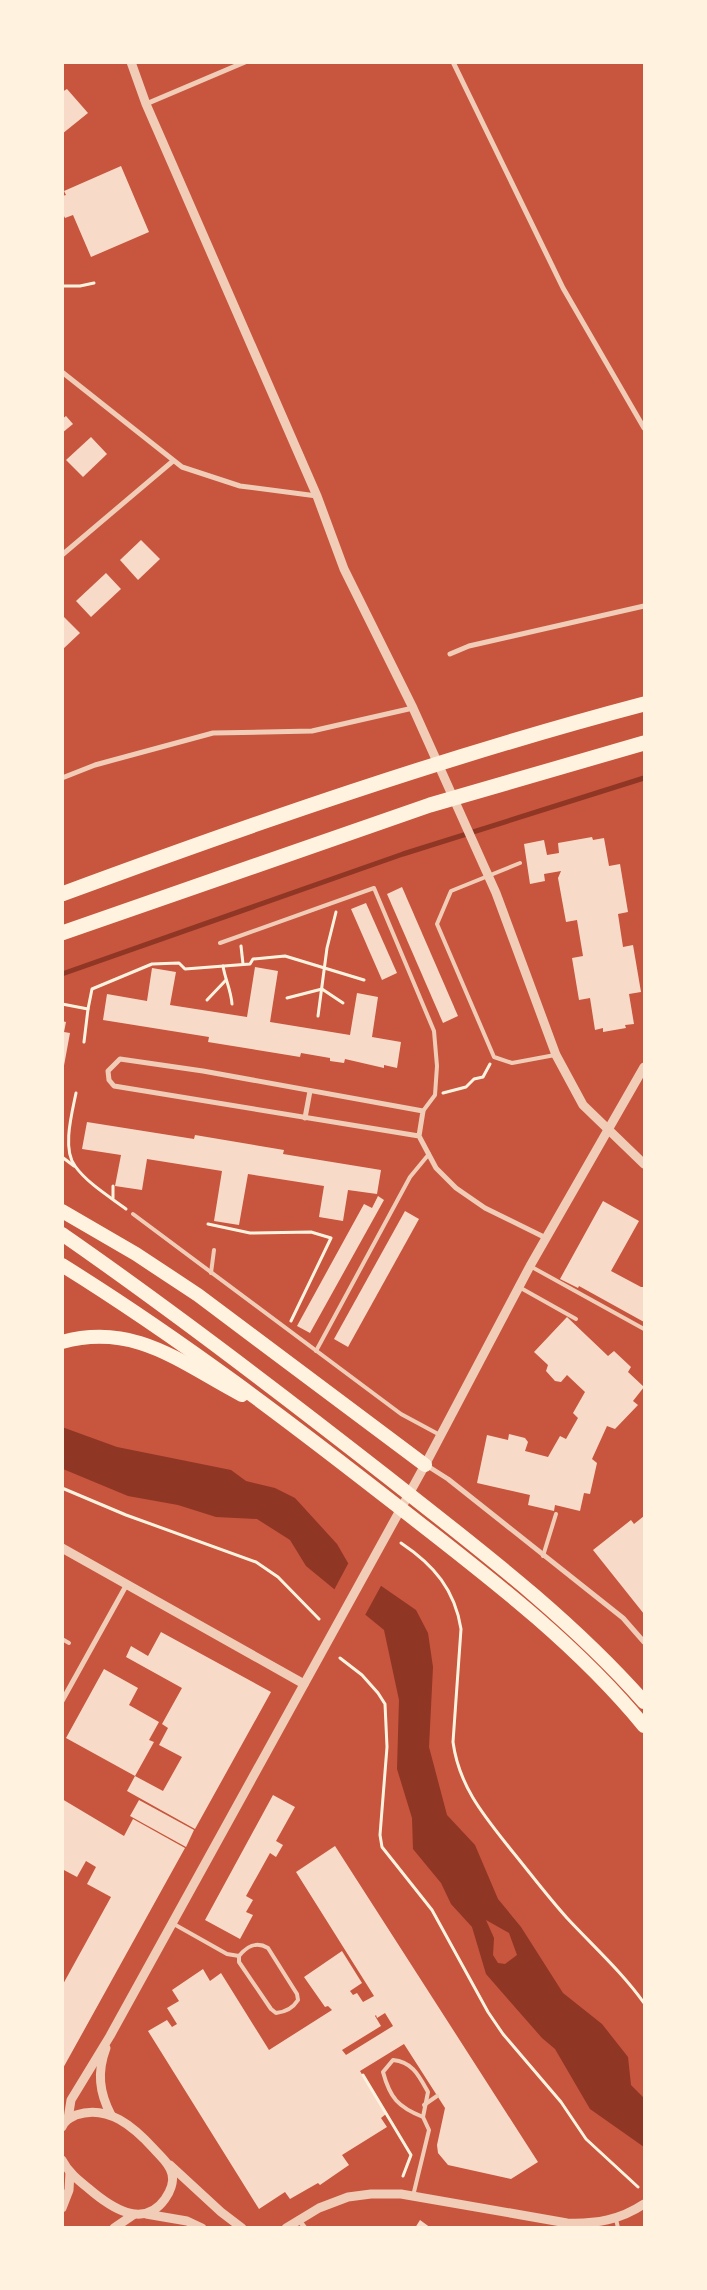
<svg xmlns="http://www.w3.org/2000/svg" width="707" height="2290" viewBox="0 0 707 2290" font-family="Montserrat,sans-serif">
<rect width="100%" height="100%" fill="#c8553d"/>
<!-- water -->
<path fill="#8f3625" fill-rule="evenodd" d="M62,1427L117,1447L231,1470L246,1481L275,1488L295,1498L337,1544L348,1563L416,1610L428,1633L433,1667L429,1747L447,1815L475,1845L498,1899L521,1927L563,1993L602,2024L628,2057L631,2085L644,2098V2147L590,2109L555,2049L542,2038L486,1974L472,1927L451,1904L441,1883L413,1849L412,1818L397,1769L399,1700L384,1630L306,1566L290,1540L257,1519L216,1517L178,1505L128,1496L63,1469ZM486,1920L509,1933L517,1955L505,1964L498,1963L493,1955L494,1938Z"/>
<!-- pier -->
<path fill="#c8553d" d="M349,1562L382,1584L364,1617L333,1592Z"/>
<g fill="none" stroke-linecap="round" stroke-linejoin="round">
<!-- stream -->
<path stroke="#8f3625" stroke-width="5" d="M62,974L403,854L644,778"/>
</g>
<!-- building -->
<g fill="#f7dbc8" fill-rule="evenodd">
<path d="M67,89L88,113L62,134V92Z"/>
<path d="M121,166L149,232L91,257L73,215L65,218L62,212V196L66,195L64,191Z"/>
<path d="M66,416L73,424L62,433V419Z"/>
<path d="M91,437L107,454L83,477L66,460Z"/>
<path d="M141,540L160,559L138,580L120,560Z"/>
<path d="M106,573L121,589L91,617L76,601Z"/>
<path d="M62,615L80,633L62,650Z"/>
<path d="M592,837L593,840L604,838L609,866L620,864L628,912L618,914L623,947L633,945L641,992L629,994L634,1024L625,1025L626,1028L603,1032V1028L595,1030L590,998L579,1000L572,958L583,956L577,920L566,922L558,878L561,871L544,874L545,881L530,884L524,844L544,840L547,855L559,853L558,843Z"/>
<path d="M402,887L458,1016L443,1023L387,894Z"/>
<path d="M366,903L397,973L382,980L351,909Z"/>
<path d="M255,967L278,971L270,1022L350,1035L357,993L378,997L372,1037L401,1042L397,1068L384,1065V1068L345,1059L344,1063L330,1061V1058L301,1053L300,1057L208,1042L209,1037L103,1020L107,994L147,1001L152,968L176,972L170,1005L247,1017Z"/>
<path d="M62,1021L66,1022L64,1032L70,1033L63,1071Z"/>
<path d="M87,1122L194,1139L195,1135L284,1150L283,1154L381,1170L377,1194L348,1190L343,1221L319,1217L324,1186L248,1174L239,1225L214,1221L222,1171L147,1159L142,1190L115,1186L121,1155L82,1149Z"/>
<path d="M378,1196L384,1200L310,1333L297,1326L364,1204L372,1208Z"/>
<path d="M603,1201L639,1221L611,1271L641,1287H644V1322L579,1286L578,1288L560,1279Z"/>
<path d="M405,1211L419,1219L348,1347L334,1339Z"/>
<path d="M567,1317L608,1356L614,1351L631,1367L628,1372L644,1387L633,1401L638,1405L615,1429L607,1426L592,1459L597,1463L590,1494L584,1493L580,1511L555,1505L554,1511L528,1505L530,1495L477,1483L487,1435L508,1440L509,1434L525,1438L528,1442L525,1451L548,1457L560,1436L566,1439L578,1418L573,1413L585,1392L567,1375L561,1382L555,1381L546,1371L548,1365L534,1352Z"/>
<path d="M644,1516V1614L593,1550L631,1520L634,1524Z"/>
<path d="M161,1632L271,1692L195,1829L127,1791L135,1776L163,1791L182,1757L159,1745L168,1728L162,1724L182,1688L126,1657L131,1646L148,1656Z"/>
<path d="M104,1669L138,1688L129,1705L159,1722L149,1740L154,1742L135,1776L66,1738Z"/>
<path d="M273,1795L295,1807L276,1841L283,1845L276,1857L270,1853L246,1896L253,1900L246,1912L253,1915L240,1939L205,1920Z"/>
<path d="M62,1799L124,1836L133,1819L185,1848L62,2070V1986L111,1897L87,1884L96,1867L86,1861L77,1877L62,1869Z"/>
<path d="M139,1800L194,1830L186,1847L130,1816Z"/>
<path d="M335,1846L538,2162L511,2179L448,2165L438,2153L437,2145L445,2108L404,2044L360,2071L386,2114L381,2118L387,2127L342,2155L349,2165L320,2185L318,2183L290,2199L285,2192L259,2209L148,2031L167,2020L172,2027L177,2024L167,2008L179,2001L172,1990L203,1969L210,1981L221,1973L269,2050L332,2010L328,2006L325,2007L304,1977L342,1951L362,1983L350,1991L353,1995L357,1993L363,2002L374,1996L296,1872ZM385,2013L393,2026L346,2055L342,2050L381,2026L375,2016L376,2015L377,2018Z"/>
<path d="M420,2220L431,2228H415Z"/>
</g>
<g fill="none" stroke-linecap="round" stroke-linejoin="round">
<!-- path -->
<g stroke="#fff3e0" stroke-width="3">
<path d="M62,286H80L94,283"/>
<path d="M241,946L243,964"/>
<path d="M223,966C225,979 231,990 232,1004"/>
<path d="M287,998L322,989L343,1003"/>
<path d="M207,1000L226,980"/>
<path d="M62,1004L88,1009"/>
<path d="M318,1016L327,948L336,912"/>
<path d="M84,1042L88,1009L92,989L152,964L179,963L185,969L250,964L253,959L285,956L364,980"/>
<path d="M76,1093C72,1113 62,1149 75,1166C87,1183 110,1197 126,1209"/>
<path d="M443,1093L466,1087L474,1079L483,1077L490,1064"/>
<path d="M62,1157L74,1166"/>
<path d="M113,1198V1186"/>
<path d="M208,1224L250,1233L311,1232L331,1238L291,1321"/>
<path d="M62,1488L126,1515L256,1562L278,1577L319,1619"/>
<path d="M401,1543C434,1565 455,1590 461,1629L453,1742C459,1787 485,1817 512,1851C530,1873 548,1897 567,1918C593,1946 622,1972 644,2003"/>
<path d="M340,1658L362,1675L378,1693L385,1704L387,1747L380,1835L382,1847L432,1910L488,2012L503,2034L561,2102L586,2139L638,2187"/>
<path d="M363,2075L411,2155L403,2176"/>
</g>
<!-- service -->
<g stroke="#f1ccb7" stroke-width="4">
<path d="M520,863L451,891L437,924L494,1057L512,1063L555,1055"/>
<path d="M220,943L374,888L434,1031L437,1066L435,1095L423,1111"/>
<path d="M133,1214L401,1414L440,1435"/>
<path d="M530,1266L644,1329"/>
<path d="M211,1273L214,1250"/>
<path d="M519,1287L576,1319"/>
<path d="M316,1351L410,1177L429,1154"/>
<path d="M543,1556L556,1514"/>
<path d="M62,1639L69,1643"/>
<path d="M172,1923L227,1954L239,1956V1962L271,2009L276,2013C286,2012 293,2008 298,2000L297,1994L268,1948C256,1941 247,1946 239,1956"/>
<path d="M424,2105L437,2096"/>
<path d="M413,2196L429,2130L423,2117L428,2092C419,2076 413,2062 393,2060L383,2072C390,2098 398,2107 423,2117"/>
<path d="M616,2219L618,2228"/>
</g>
<!-- minor -->
<g stroke="#f1ccb7" stroke-width="5">
<path d="M453,62L563,288L644,428"/>
<path d="M146,104L245,62"/>
<path d="M62,372L182,467L240,486L317,496"/>
<path d="M62,555L173,461"/>
<path d="M450,654L469,646L644,606"/>
<path d="M62,778L95,765L213,733L312,731L413,708"/>
<path d="M305,1118L310,1091"/>
<path d="M419,1136L114,1086L109,1080L108,1071L120,1059L203,1071L423,1111L419,1136L436,1168L456,1188L485,1208L546,1238"/>
<path d="M426,1465L448,1479L623,1618L644,1642"/>
<path d="M62,1701L127,1584"/>
<path d="M298,2219L305,2228"/>
</g>
<!-- tertiary -->
<g stroke="#f1ccb7" stroke-width="9">
<path d="M131,62L146,104L317,496L344,569L413,708L496,893L556,1055L583,1105L644,1164"/>
<path d="M62,1548L304,1684"/>
<path d="M106,2048C97,2072 99,2092 111,2115"/>
<path d="M68,2119L71,2100L110,2036L425,1465L530,1266L644,1067"/>
<path d="M62,2127C65,2120 70,2118 76,2115C108,2104 134,2127 154,2149C161,2157 170,2164 172,2174C174,2182 170,2192 165,2199C143,2230 110,2207 88,2188C78,2180 68,2172 62,2160"/>
<path d="M170,2165L221,2212L242,2228"/>
<path d="M62,2208L69,2190L70,2172"/>
<path d="M146,2214L187,2221L202,2228"/>
<path d="M114,2228L133,2215"/>
<path d="M286,2228L319,2208L348,2197L371,2194H401L567,2223C596,2224 620,2220 644,2204"/>
</g>
<!-- trunk -->
<g stroke="#fff3e0" stroke-width="14">
<path d="M62,1211L136,1254L198,1295L425,1465"/>
<path d="M62,1234C173,1311 280,1393 386,1476C476,1547 568,1616 644,1702"/>
<path d="M62,1265C181,1339 290,1422 400,1508C486,1575 575,1642 644,1726"/>
<path d="M62,1342C135,1322 181,1363 242,1395"/>
</g>
<!-- motorway -->
<g stroke="#fff3e0" stroke-width="15">
<path d="M62,894C254,823 447,756 644,704"/>
<path d="M62,933L430,805L644,743"/>
</g>
</g>
<!-- border -->
<rect width="707" height="2290" fill="none" stroke="#fff3e0" stroke-width="128"/>
</svg>
